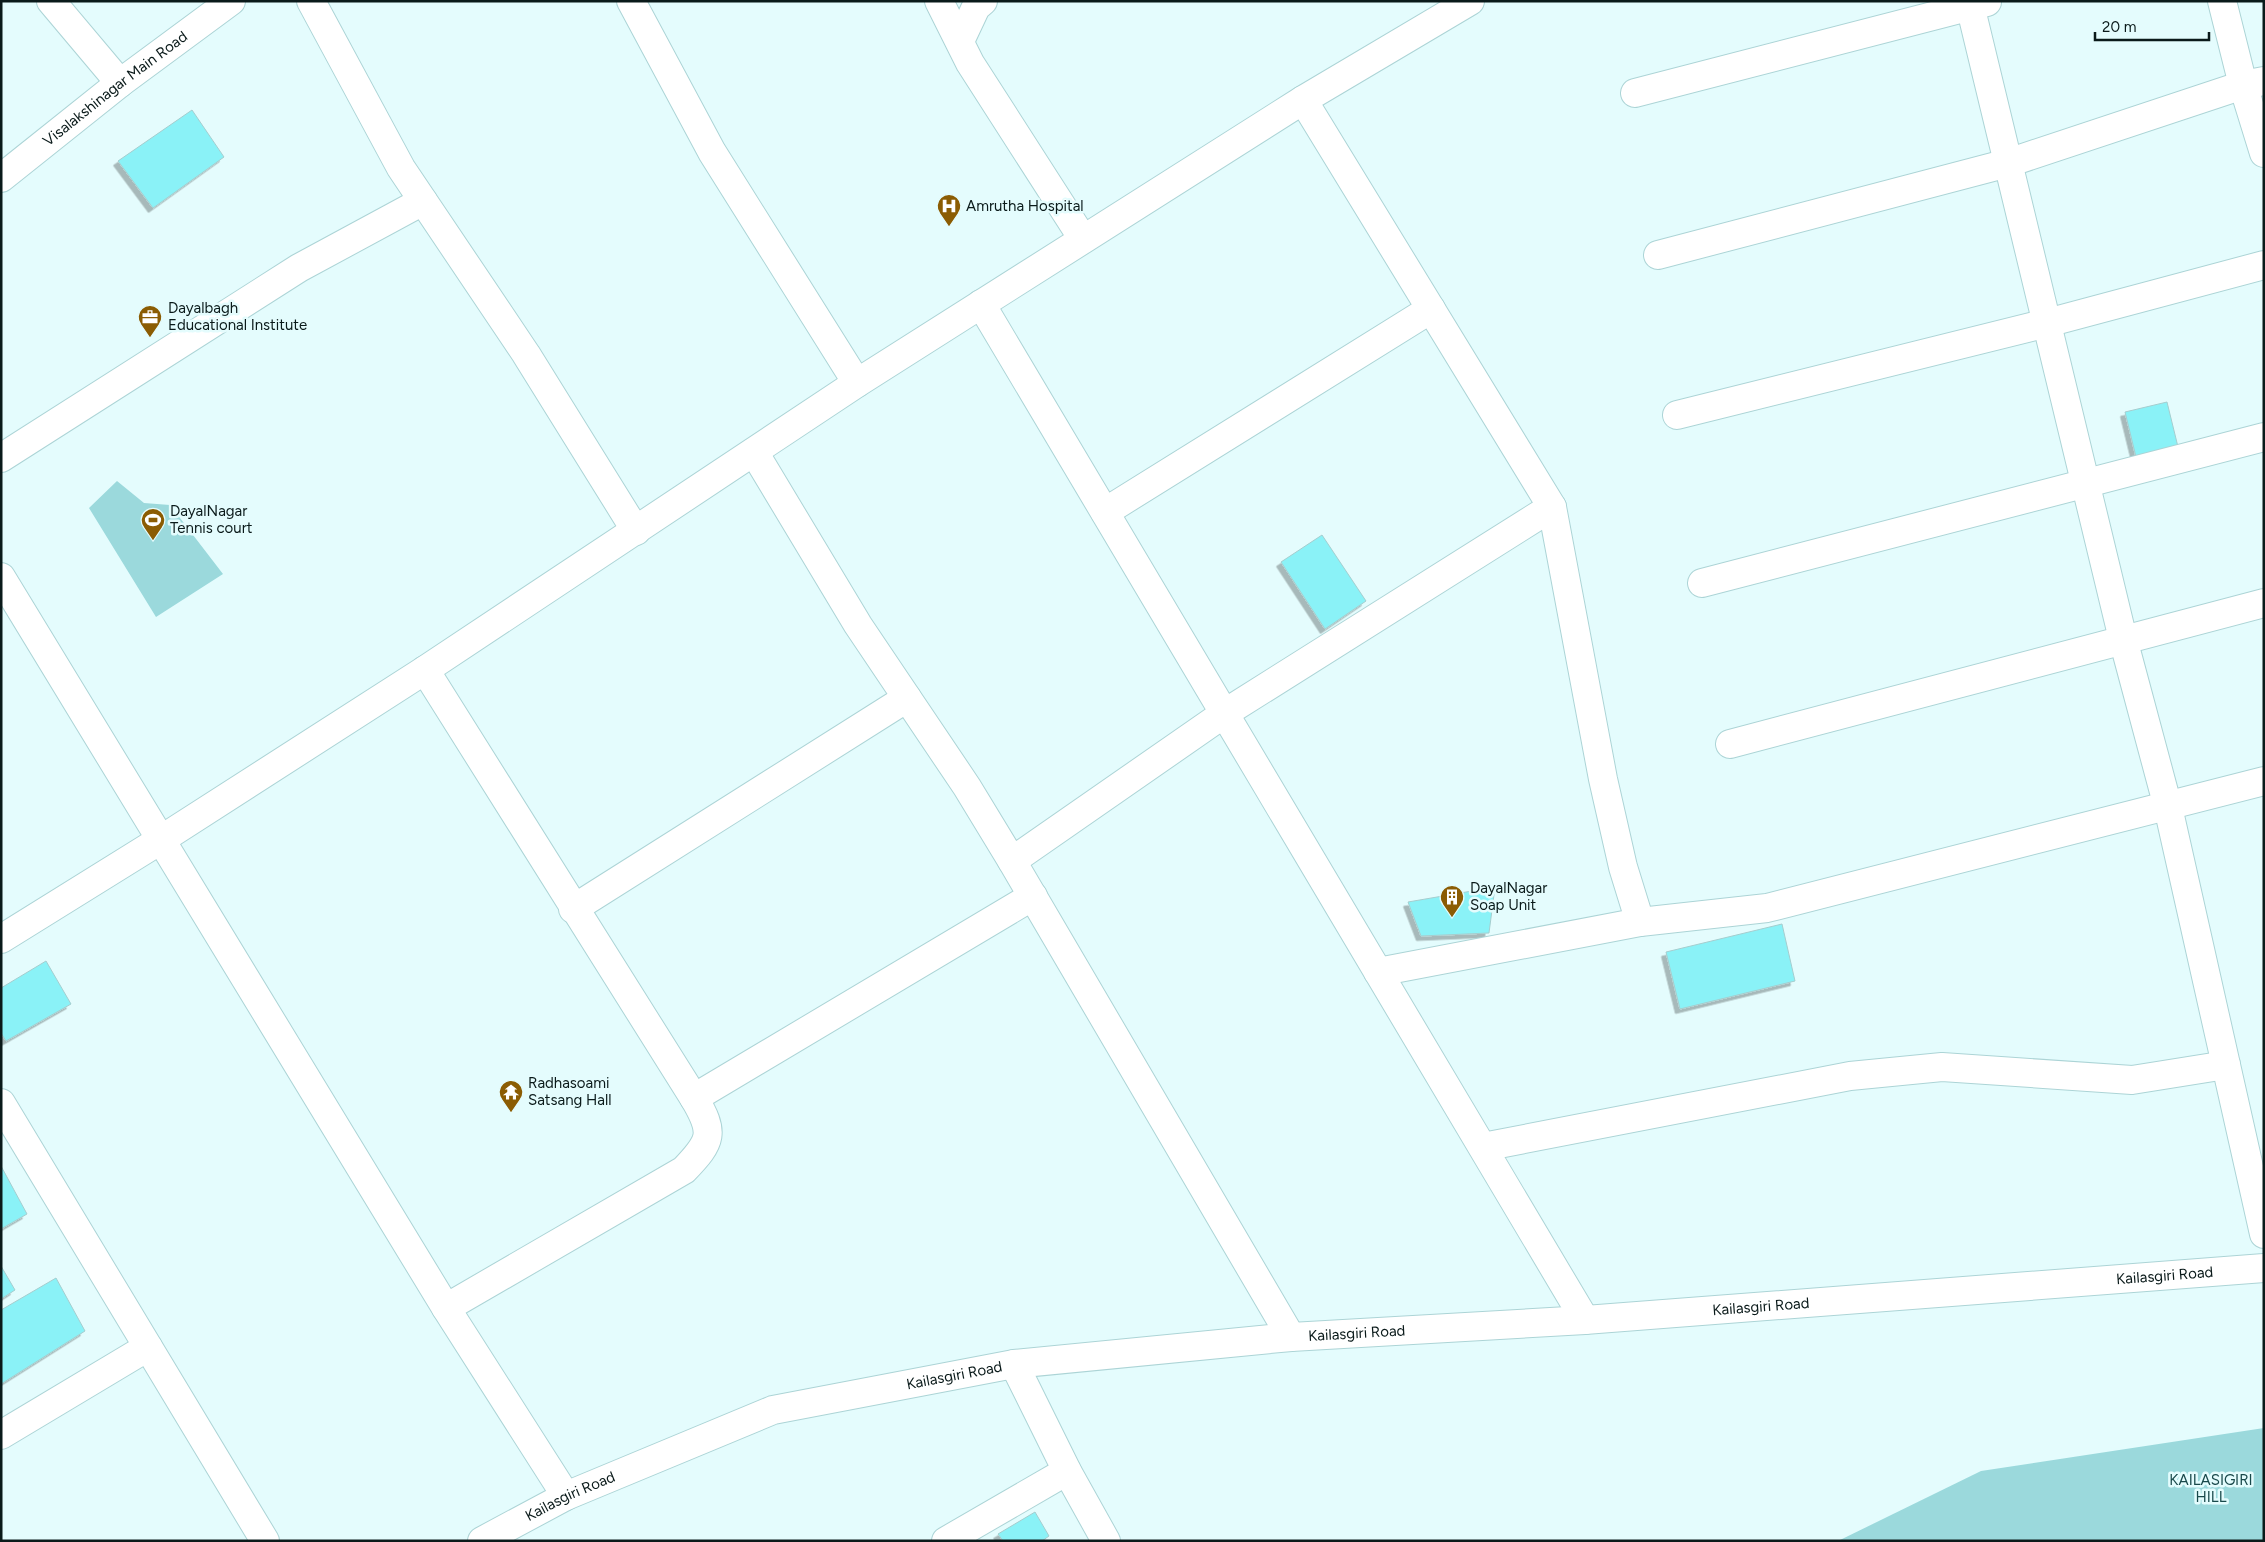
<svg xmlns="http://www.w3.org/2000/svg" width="2265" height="1542" viewBox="0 0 2265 1542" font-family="Figtree,sans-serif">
<defs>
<filter id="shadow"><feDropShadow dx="-4.5" dy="4.5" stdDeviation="0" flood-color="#0004"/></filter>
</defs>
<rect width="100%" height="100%" fill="#e4fcfd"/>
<!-- green -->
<g fill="#9bd9dc">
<path d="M117,481L144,503L170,505L223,574L156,617L89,508Z"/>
<path d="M2264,1428V1541H1838L1981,1471Z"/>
</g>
<!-- building -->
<g fill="#8af2f7" stroke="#a5cdce" filter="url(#shadow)">
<path d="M192,110L224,157L153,208L118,161Z"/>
<path d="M2167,402L2179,451L2137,461L2125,412Z"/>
<path d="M1322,535L1366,601L1325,629L1281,562Z"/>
<path d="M1495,887L1489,933L1421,936L1408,902Z"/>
<path d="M1782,924L1795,981L1680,1009L1666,952Z"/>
<path d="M46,961L71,1004L6,1041L1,1033V988Z"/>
<path d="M1,1166L27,1214L1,1229Z"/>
<path d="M1,1266L15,1290L1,1299Z"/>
<path d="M56,1278L85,1331L1,1384V1310Z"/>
<path d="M1035,1512L1049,1536L1042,1541H1003L998,1534Z"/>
</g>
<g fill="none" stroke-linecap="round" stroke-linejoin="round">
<!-- minor casing -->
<g stroke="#acd4d6" stroke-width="30">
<g id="minor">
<path d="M51,1L120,83"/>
<path d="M311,1L401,168L526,354L636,531"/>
<path d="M631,1L712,152L857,383"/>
<path d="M939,1L970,63L1083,239"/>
<path d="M1969,1L2123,639L2168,807L2264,1234"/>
<path d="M2222,1L2243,85L2264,153"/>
<path d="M960,41L976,7L983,1"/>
<path d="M1635,93L1987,2"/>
<path d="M1303,100L1552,507L1603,779L1623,867L1640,922L1767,908L2264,781"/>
<path id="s1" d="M1,178L120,83L231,1"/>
<path d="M1658,255L2008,163L2243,85L2264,81"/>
<path d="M981,304L1585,1320"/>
<path d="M1677,415L2047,323L2264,265"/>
<path d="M754,452L858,625L967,787L1012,861L1291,1337"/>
<path d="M1,458L299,268L423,201"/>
<path d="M1105,512L1431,309"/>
<path d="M1,577L446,1308L566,1496"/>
<path d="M1702,583L2264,437"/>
<path d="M425,670L694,1098C715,1133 712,1141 684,1170L446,1308"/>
<path d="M1730,744L2264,603"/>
<path d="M1012,861L1225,713L1552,507"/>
<path d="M573,909L907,698"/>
<path d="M1,939L162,839L425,670L857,383L1303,100L1470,1"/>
<path d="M1378,972L1640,922"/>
<path d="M694,1098L1033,896"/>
<path d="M1,1103L265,1541"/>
<path d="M1483,1147L1850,1076L1942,1067L2132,1080L2226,1065"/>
<path d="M1014,1364L1067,1471L1106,1541"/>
<path d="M1,1435L148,1347"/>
<path id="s2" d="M482,1541L566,1496L773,1410L1014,1364L1291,1337L1585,1320L2264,1268"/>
<path d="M946,1541L1067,1471"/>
</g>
</g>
<!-- minor -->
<use href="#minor" stroke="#fff" stroke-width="28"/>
</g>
<!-- icons -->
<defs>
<g id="hospital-pin" transform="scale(1.25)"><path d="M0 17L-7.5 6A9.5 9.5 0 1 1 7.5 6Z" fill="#8b5c03" stroke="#e4fcfd"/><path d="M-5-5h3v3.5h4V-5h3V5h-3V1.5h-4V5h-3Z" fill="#fff"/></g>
<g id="office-pin" transform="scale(1.25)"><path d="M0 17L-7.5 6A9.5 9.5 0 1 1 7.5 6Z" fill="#8b5c03" stroke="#e4fcfd"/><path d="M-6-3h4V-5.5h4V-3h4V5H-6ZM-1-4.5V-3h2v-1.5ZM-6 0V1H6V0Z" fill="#fff"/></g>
<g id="stadium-pin" transform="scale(1.25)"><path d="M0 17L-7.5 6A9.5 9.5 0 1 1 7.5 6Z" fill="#8b5c03" stroke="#e4fcfd"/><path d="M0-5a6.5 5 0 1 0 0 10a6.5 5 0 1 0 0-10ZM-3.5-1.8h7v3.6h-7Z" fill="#fff"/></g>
<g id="building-pin" transform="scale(1.25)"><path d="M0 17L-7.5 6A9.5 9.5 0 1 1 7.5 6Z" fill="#8b5c03" stroke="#e4fcfd"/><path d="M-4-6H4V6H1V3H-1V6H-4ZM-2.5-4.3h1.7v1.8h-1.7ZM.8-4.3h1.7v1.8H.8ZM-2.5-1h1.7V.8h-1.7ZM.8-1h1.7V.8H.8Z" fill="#fff"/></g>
<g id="temple-pin" transform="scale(1.25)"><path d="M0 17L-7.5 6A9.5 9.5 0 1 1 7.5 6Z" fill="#8b5c03" stroke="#e4fcfd"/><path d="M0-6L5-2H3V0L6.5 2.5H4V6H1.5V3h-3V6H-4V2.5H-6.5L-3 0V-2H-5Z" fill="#fff"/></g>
</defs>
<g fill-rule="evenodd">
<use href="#hospital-pin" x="949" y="206"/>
<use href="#office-pin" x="150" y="317"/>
<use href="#stadium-pin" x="153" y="520"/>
<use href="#building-pin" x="1452" y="897"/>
<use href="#temple-pin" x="511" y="1092"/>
</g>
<g text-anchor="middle" stroke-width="5" stroke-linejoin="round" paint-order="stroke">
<!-- street labels -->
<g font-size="15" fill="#0a1a1a" stroke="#e4fcfd">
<text dy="5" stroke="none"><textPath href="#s1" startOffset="145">Visalakshinagar Main Road</textPath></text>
<text dy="5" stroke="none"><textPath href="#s2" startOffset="1719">Kailasgiri Road</textPath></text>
<text dy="5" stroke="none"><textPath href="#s2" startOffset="1314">Kailasgiri Road</textPath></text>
<text dy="5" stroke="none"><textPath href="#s2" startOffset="909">Kailasgiri Road</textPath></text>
<text dy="5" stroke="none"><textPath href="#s2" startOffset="504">Kailasgiri Road</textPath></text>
<text dy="5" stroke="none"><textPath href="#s2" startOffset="99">Kailasgiri Road</textPath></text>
</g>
<!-- poi labels -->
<g font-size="15" fill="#0a1a1a" stroke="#e4fcfd" text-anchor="start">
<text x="966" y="211">Amrutha Hospital</text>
<text x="168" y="313">Dayalbagh<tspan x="168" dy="17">Educational Institute</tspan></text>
<text x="170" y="516">DayalNagar<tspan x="170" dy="17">Tennis court</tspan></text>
<text x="1470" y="893">DayalNagar<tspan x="1470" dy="17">Soap Unit</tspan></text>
<text x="528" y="1088">Radhasoami<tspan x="528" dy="17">Satsang Hall</tspan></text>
</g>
<!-- park labels -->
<g font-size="15" fill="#19494b" stroke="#e4fcfd">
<text x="2211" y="1485">KAILASIGIRI<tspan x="2211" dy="17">HILL</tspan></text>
</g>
</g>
<!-- border -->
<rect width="2265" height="1542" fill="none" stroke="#0a1a1a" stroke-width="5"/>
<!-- scale -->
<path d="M2095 32v8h114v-8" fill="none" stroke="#0a1a1a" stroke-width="2.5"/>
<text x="2102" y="32" font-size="15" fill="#0a1a1a" stroke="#e4fcfd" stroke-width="4" paint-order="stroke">20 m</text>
</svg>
